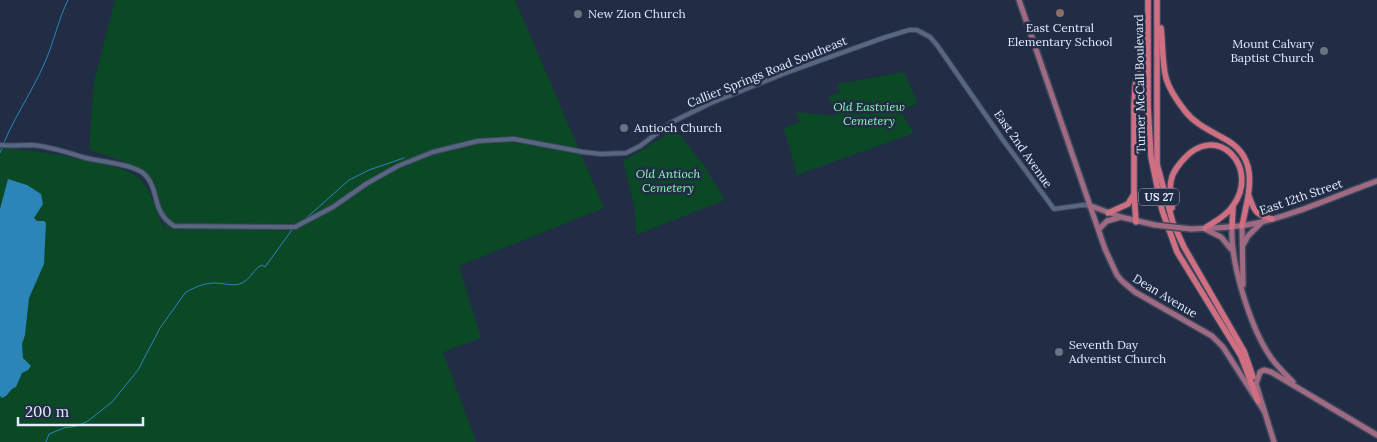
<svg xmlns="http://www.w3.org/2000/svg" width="1377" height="442" viewBox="0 0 1377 442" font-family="Lora,serif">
<rect width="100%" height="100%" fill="#212c45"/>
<!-- green -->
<g fill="#0a4826">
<path d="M115,0H515L604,208L459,266L481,338L443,352L476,442H0V148C33,150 64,155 96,162C110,165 128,169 139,178C153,190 157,219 167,233L147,175L123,161L89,150L94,81Z"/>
<path d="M904,72L913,93L918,102L901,112L914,133L797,175L784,128L800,122L796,112L836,116L829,96L840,93L837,84Z"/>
<path d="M675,129L703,164L725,200L636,235L635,210L623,160L634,155Z"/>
</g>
<!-- water -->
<path fill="#2b85b9" d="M8,179L27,185L41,194L43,204L34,218L37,221H44L46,223L44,264L29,298L25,335L22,344L23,358L31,366L28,370L22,373L16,387C9,389 9,396 2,398L0,396V209Z"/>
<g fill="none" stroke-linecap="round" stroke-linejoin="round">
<!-- stream -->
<g stroke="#2b85b9" stroke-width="1">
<path d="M0,153C11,121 32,93 45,62C54,42 58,20 68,0"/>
<path d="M303,221L349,180L369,170L404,158"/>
<path d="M46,442L49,434L64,428L77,426L88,421L112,402L138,370L160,328L185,293C194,287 205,283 215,283C224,283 234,287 242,283C251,279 253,269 262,265L265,267L294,227"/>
</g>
<!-- minor casing -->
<g stroke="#3e485d" stroke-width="6">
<path id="minor" d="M0,145C10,146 20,145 31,145C50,146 68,153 86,158C101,162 138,164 147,177C160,193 151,211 174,226L295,227L333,207L366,184L398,166L433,152L478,141L514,139L583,152L601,154L626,153L640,146L672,122L711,103L788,72L883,38L909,30H917L930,37L937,45L1003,140L1054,209L1083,205L1091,206"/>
</g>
<!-- major casing -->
<g stroke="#3e485d" stroke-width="8">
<g id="major">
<path d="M1019,0L1105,249L1117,275L1122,281L1135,292L1212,336L1223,347L1264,411"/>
<path d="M1091,206L1121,217L1155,225"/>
<path d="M1242,226L1243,285"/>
<path d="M1232,227C1230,263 1251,330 1272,359C1278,367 1286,375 1293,382"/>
<path d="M1099,229L1107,221L1118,218"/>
<path d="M1191,229C1213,228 1235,228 1257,223C1298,214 1337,195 1377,181"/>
<path d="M1205,229L1221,237L1231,249"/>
<path d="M1243,245L1248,236L1262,222"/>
<path d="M1274,442L1256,384L1260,372L1264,370L1271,372L1377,435"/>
</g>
</g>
<!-- highway casing -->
<g stroke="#3e485d" stroke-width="8">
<g id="highway">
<path d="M1148,0V106L1151,157L1162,210L1177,252L1241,356L1258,401"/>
<path d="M1157,0V164L1173,223L1184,247L1244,351L1253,377"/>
<path d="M1161,28C1163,44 1162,62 1166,78C1169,89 1178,102 1185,111C1195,124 1209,130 1223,138C1261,157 1249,192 1242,226"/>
<path d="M1249,196C1254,212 1257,215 1272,219"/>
<path d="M1172,208C1172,200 1169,189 1171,181C1172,173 1177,167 1182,161C1217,119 1262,169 1232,207C1225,217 1214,222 1205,228"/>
<path d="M1108,213L1128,204L1134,194"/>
<path d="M1136,222L1134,194V106L1135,87L1145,35"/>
<path d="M1232,227L1233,207"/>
</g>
</g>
<!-- minor -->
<use href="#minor" stroke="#586682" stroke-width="4"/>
<!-- major -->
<use href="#major" stroke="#a06b82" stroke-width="5"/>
<!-- highway -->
<use href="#highway" stroke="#d06e82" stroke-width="5.5"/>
<!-- major-bridge casing -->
<g stroke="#3e485d" stroke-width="8" stroke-linecap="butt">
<path id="major-bridge" d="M1155,225L1191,229"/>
</g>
<!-- major-bridge -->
<use href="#major-bridge" stroke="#a06b82" stroke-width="5"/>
</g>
<!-- markers -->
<circle fill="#8d6e63" stroke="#212c45" stroke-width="2" cx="1060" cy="13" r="5"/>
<g fill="#6b7280" stroke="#212c45" stroke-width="2">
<circle cx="578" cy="14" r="5"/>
<circle cx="1324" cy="51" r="5"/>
<circle cx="624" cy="128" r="5"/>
<circle cx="1059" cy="352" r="5"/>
</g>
<g text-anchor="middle" stroke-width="5" stroke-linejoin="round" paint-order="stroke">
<!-- shield labels -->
<rect fill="#212c45" stroke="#a9b2c5" stroke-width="1" x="1139" y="188.5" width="40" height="17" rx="4"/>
<g font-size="11" font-weight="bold" fill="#e3ebfc">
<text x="1159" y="201">US 27</text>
</g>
<!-- poi labels -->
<g font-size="12" fill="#e3ebfc" stroke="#212c45" text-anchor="start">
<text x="588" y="18">New Zion Church</text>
<text x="1060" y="32" text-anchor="middle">East Central<tspan x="1060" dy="14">Elementary School</tspan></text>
<text x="1314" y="48" text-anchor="end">Mount Calvary<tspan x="1314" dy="14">Baptist Church</tspan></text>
<text x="634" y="132">Antioch Church</text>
<text x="1069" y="349">Seventh Day<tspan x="1069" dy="14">Adventist Church</tspan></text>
</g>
<!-- street labels -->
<g font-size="12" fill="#e3ebfc" stroke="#212c45">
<text transform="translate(767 72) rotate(-22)" y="4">Callier Springs Road Southeast</text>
<text transform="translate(1140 84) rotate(-91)" y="4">Turner McCall Boulevard</text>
<text transform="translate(1023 149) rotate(55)" y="4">East 2nd Avenue</text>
<text transform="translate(1301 197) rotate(-19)" y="4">East 12th Street</text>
<text transform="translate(1165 296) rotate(31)" y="4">Dean Avenue</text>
</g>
<!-- park labels -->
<g font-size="12" font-style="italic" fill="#8af8af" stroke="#212c45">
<text x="869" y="111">Old Eastview<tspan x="869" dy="14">Cemetery</tspan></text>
<text x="668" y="178">Old Antioch<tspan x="668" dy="14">Cemetery</tspan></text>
</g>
</g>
<!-- scale -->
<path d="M18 417v8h125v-8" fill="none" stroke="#e3ebfc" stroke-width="2.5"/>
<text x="25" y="417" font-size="15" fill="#e3ebfc" stroke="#212c45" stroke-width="4" paint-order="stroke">200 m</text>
</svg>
